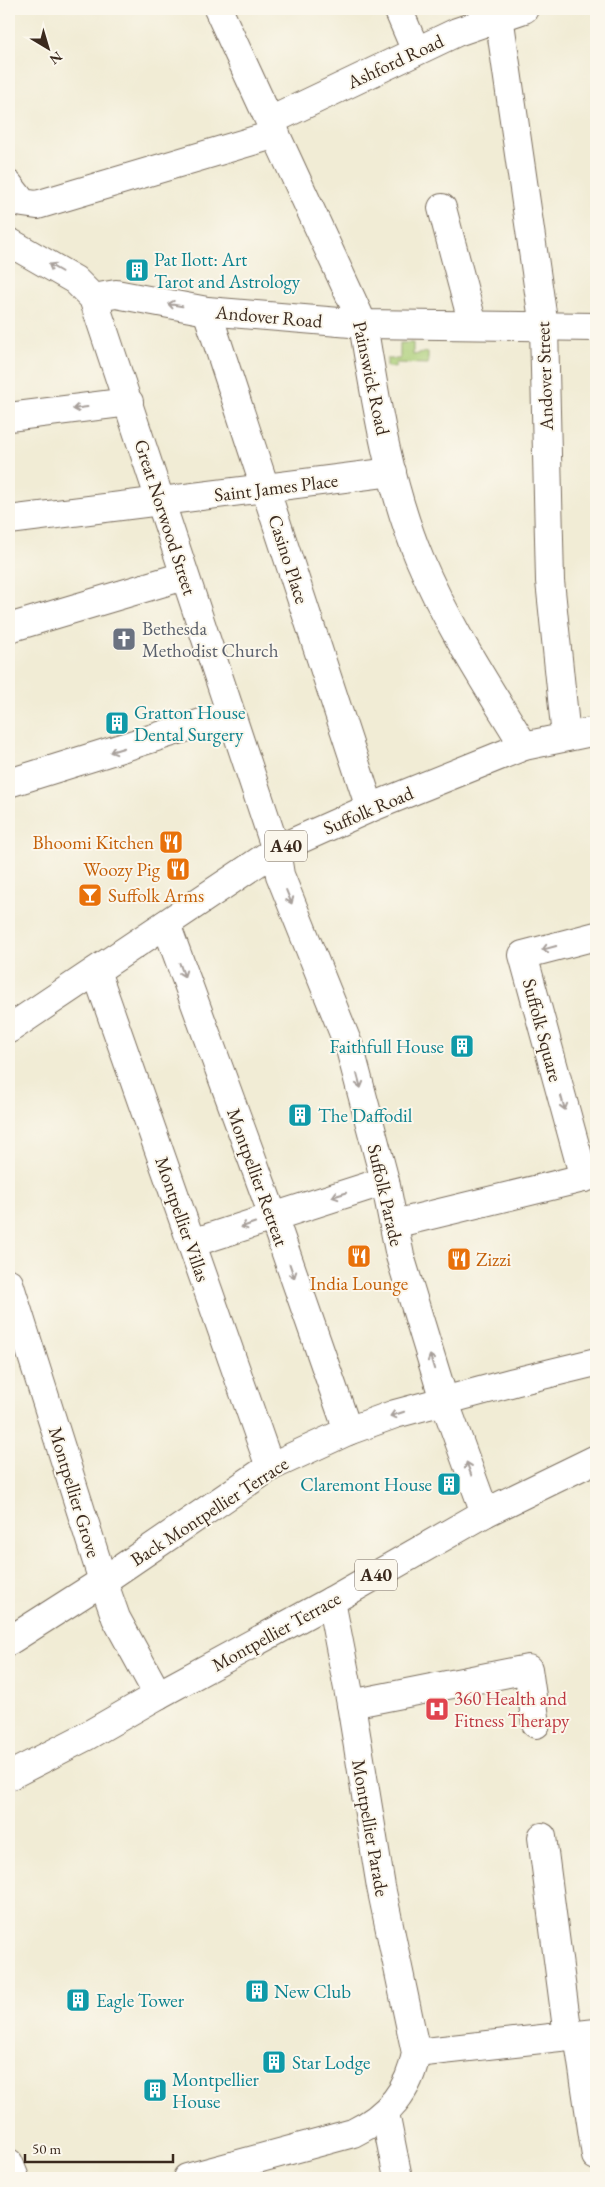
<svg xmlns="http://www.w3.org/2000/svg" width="605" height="2187" viewBox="0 0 605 2187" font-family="'EB Garamond',serif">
<rect width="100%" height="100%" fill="#fbf7ec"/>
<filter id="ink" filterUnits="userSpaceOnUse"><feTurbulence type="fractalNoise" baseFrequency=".02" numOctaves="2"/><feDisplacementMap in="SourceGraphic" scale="10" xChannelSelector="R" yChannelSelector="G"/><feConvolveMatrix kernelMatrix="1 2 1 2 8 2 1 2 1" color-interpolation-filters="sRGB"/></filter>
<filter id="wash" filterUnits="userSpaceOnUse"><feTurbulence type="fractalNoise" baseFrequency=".0096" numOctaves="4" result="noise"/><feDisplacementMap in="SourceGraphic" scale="20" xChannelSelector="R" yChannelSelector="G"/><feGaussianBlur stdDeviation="1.12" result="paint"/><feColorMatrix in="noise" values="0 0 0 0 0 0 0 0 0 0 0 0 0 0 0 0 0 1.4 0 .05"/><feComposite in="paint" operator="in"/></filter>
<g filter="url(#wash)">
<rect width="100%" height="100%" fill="#f1ecd5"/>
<!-- green -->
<path fill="#aacd77" stroke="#727c4a" d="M400,343H413V355L428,352V364L396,363L395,367H387V359H400Z"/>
</g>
<g filter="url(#ink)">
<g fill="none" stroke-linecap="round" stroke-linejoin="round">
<!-- minor casing -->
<g stroke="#7b6e5e" stroke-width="30">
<g id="minor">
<path d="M218,9L363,324C376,403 389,486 420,560C448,626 487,685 524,746"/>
<path d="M398,9L416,51"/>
<path d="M499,16L544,327L550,581L566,737"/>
<path d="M270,121L457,32L524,9"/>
<path d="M9,185L23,203L37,205L276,134"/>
<path d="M442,208L473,325"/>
<path d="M9,242L75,280L93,298L276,850L280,875L350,1049L385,1181L400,1256L444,1400L485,1513"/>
<path d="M93,298L116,294L207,311L363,324L596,327"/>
<path d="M207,311L370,808"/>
<path d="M9,417L129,402"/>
<path d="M9,520L392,472"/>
<path d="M9,628L184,576"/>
<path d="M9,783L230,714"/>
<path d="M166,924L273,1216L348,1431"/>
<path d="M96,971L270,1467"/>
<path d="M584,1178L523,955L596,936"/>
<path d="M394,1224L596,1175"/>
<path d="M192,1243L385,1181"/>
<path d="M9,1283L103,1581L116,1618L158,1695"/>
<path d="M9,1641L103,1581L270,1467L348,1431L395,1414L514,1382L596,1362"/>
<path d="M351,1704L528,1669L536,1724"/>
<path d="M542,1837L568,2036"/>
<path d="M578,2035L596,2156"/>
<path d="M416,2053L596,2033"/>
<path d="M385,2113L398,2178"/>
<path d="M187,2178L353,2133C387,2117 410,2090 416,2053L381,1887L351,1704L331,1601"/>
</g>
</g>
<!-- major casing -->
<g stroke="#7b6e5e" stroke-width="30">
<path id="major" d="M9,2163L15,2178"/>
</g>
<!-- highway casing -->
<g stroke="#7b6e5e" stroke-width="30">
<g id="highway">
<path d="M9,1029L276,850L370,808L524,746L596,731"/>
<path d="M9,1776L85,1737L158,1695L331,1601L485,1513L596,1459"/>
</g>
</g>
<!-- minor -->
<use href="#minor" stroke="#fff" stroke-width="28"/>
<!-- major -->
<use href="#major" stroke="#fff" stroke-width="28"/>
<!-- highway -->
<use href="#highway" stroke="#fff" stroke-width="28"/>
</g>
<!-- one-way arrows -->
<defs><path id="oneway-shaft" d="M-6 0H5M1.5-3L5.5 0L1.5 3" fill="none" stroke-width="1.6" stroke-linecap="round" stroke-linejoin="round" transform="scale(1.25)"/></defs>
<g stroke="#a79f9a">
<use href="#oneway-shaft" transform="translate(55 268) rotate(-150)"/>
<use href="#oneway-shaft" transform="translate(175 305) rotate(-170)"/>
<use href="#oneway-shaft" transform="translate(80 408) rotate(173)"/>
<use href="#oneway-shaft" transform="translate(117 750) rotate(163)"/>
<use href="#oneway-shaft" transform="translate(289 897) rotate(68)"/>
<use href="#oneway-shaft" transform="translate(549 948) rotate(165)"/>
<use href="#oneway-shaft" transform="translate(182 970) rotate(70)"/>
<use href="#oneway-shaft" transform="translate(359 1081) rotate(75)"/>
<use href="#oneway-shaft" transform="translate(563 1103) rotate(74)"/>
<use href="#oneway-shaft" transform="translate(339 1195) rotate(163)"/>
<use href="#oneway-shaft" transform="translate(248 1225) rotate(161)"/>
<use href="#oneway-shaft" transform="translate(292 1271) rotate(71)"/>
<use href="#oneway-shaft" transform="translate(432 1362) rotate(-107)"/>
<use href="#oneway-shaft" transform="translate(397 1414) rotate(162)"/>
<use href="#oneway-shaft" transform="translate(469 1469) rotate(-110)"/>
</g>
</g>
<!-- icons -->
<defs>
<g id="building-square" transform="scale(1.25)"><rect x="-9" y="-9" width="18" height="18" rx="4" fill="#0f9aa8" stroke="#fbf7ec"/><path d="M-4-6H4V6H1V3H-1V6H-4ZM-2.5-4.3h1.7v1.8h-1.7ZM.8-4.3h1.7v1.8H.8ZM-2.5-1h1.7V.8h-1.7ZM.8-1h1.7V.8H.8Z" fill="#fff"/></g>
<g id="church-square" transform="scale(1.25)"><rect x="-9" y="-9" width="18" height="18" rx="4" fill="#6b7280" stroke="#fbf7ec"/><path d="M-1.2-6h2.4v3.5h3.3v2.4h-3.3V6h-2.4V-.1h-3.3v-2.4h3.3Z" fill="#fff"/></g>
<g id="restaurant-square" transform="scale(1.25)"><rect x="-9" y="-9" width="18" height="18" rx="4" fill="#e8710a" stroke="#fbf7ec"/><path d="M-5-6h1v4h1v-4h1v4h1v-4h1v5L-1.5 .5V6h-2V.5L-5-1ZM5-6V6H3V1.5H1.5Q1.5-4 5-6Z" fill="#fff"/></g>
<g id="bar-square" transform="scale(1.25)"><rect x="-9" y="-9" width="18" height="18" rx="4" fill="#e8710a" stroke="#fbf7ec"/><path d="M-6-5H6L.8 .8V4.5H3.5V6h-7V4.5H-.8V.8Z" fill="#fff"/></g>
<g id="hospital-square" transform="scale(1.25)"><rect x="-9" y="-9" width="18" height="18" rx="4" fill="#e0444e" stroke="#fbf7ec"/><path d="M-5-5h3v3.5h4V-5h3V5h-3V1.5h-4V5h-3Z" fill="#fff"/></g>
</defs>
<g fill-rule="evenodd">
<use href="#building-square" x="137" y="270"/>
<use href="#church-square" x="124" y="639"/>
<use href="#building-square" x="117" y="723"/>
<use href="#restaurant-square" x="171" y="842"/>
<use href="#restaurant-square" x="178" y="869"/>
<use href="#bar-square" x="90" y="895"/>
<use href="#building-square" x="462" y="1046"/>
<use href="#building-square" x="300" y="1115"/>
<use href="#restaurant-square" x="359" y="1256"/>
<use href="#restaurant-square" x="459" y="1259"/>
<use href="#building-square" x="449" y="1484"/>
<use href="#hospital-square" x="437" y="1709"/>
<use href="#building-square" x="257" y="1991"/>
<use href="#building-square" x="78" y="2000"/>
<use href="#building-square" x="274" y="2062"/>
<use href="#building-square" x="155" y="2090"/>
</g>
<g text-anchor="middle" stroke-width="4" stroke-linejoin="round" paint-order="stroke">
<!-- shield labels -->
<g fill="#fbf7ec" stroke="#75685c" stroke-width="1">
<rect x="265" y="830.5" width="42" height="31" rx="4"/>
<rect x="355" y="1559.5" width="42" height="31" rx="4"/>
</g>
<g font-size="18" font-weight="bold" fill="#3b2a1e">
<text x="286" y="852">A40</text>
<text x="376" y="1581">A40</text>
</g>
<!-- street labels -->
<g font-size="19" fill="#3b2a1e" stroke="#fbf7ec">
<text transform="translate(395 61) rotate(-25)" y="7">Ashford Road</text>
<text transform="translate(269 316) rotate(5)" y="7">Andover Road</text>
<text transform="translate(544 376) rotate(-92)" y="7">Andover Street</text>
<text transform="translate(372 378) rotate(78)" y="7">Painswick Road</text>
<text transform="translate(276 487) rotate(-7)" y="7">Saint James Place</text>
<text transform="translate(166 517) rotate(72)" y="7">Great Norwood Street</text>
<text transform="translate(289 559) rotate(72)" y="7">Casino Place</text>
<text transform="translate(368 810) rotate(-23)" y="7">Suffolk Road</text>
<text transform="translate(543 1030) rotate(75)" y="7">Suffolk Square</text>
<text transform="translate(258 1177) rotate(70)" y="7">Montpellier Retreat</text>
<text transform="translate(386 1195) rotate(77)" y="7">Suffolk Parade</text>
<text transform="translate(183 1219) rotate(71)" y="7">Montpellier Villas</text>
<text transform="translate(75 1492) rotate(73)" y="7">Montpellier Grove</text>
<text transform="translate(209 1511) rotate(-33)" y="7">Back Montpellier Terrace</text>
<text transform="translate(276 1631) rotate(-29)" y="7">Montpellier Terrace</text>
<text transform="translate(371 1828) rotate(80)" y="7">Montpellier Parade</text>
</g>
<!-- culture labels -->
<g font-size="19" fill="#0d838f" stroke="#fbf7ec" text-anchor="start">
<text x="154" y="266">Pat Ilott: Art<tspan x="154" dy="22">Tarot and Astrology</tspan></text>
<text x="134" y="719">Gratton House<tspan x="134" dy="22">Dental Surgery</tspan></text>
<text x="444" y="1053" text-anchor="end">Faithfull House</text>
<text x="318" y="1122">The Daffodil</text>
<text x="432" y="1491" text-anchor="end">Claremont House</text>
<text x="274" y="1998">New Club</text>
<text x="96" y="2007">Eagle Tower</text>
<text x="292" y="2069">Star Lodge</text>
<text x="172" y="2086">Montpellier<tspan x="172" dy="22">House</tspan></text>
</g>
<!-- worship labels -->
<g font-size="19" fill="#5b616d" stroke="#fbf7ec" text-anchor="start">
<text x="142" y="635">Bethesda<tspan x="142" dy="22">Methodist Church</tspan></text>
</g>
<!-- food labels -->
<g font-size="19" fill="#c56008" stroke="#fbf7ec" text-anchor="end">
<text x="154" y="849">Bhoomi Kitchen</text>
<text x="160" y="876">Woozy Pig</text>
<text x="108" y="902" text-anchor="start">Suffolk Arms</text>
<text x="476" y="1266" text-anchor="start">Zizzi</text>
<text x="359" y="1290" text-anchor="middle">India Lounge</text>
</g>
<!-- health labels -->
<g font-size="19" fill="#be3a42" stroke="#fbf7ec" text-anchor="start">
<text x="454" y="1705">360 Health and<tspan x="454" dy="22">Fitness Therapy</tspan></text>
</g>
</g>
<!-- margin -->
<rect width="605" height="2187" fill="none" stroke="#fbf7ec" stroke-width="30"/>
<!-- north arrow -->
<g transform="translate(48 48) rotate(142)" stroke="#fbf7ec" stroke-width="4" paint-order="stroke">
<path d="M0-4L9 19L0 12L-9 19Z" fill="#3b2a1e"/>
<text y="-8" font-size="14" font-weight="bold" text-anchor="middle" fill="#3b2a1e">N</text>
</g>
<!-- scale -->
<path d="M25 2154v8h148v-8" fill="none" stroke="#3b2a1e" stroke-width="2.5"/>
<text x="32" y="2154" font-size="15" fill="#3b2a1e" stroke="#fbf7ec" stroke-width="4" paint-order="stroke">50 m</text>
</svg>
